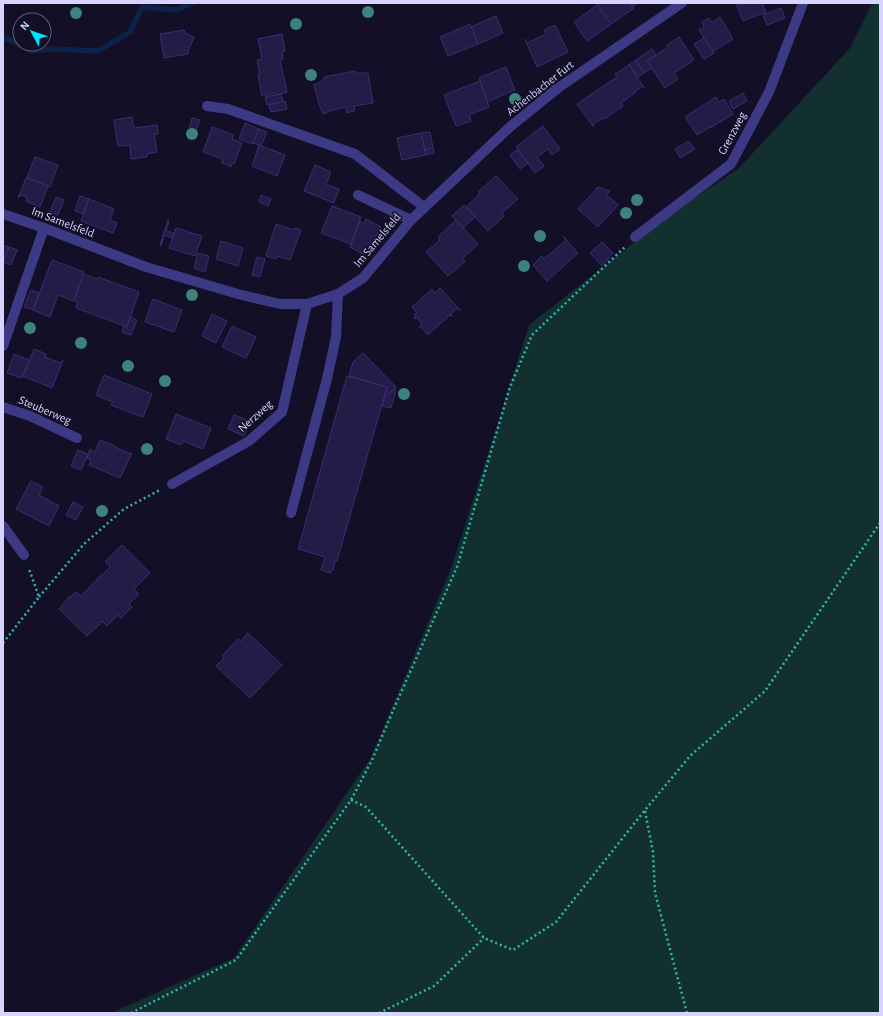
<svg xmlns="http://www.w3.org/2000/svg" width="883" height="1016" viewBox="0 0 883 1016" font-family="'Alegreya Sans',sans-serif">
<rect width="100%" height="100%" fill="#130f26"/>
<!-- green -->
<path fill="#12302f" d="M872,3H880V1013H111L234,958L370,759L452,566L529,325L664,219L739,168L850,48Z"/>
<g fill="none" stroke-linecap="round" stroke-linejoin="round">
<!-- stream -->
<path stroke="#0c2248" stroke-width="5.5" d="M3,37L32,51L49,49L98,51L130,32L142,7L176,10L193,3"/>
</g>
<!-- building -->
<g fill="#241b47" stroke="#3b2d73">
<path d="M601,3H630L634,8L611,24L597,5Z"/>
<path d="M630,3H638L632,7Z"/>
<path d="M736,3H762L766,12L743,21Z"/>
<path d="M597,5L611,24L587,41L574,22Z"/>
<path d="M781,8L785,18L767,25L763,15Z"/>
<path d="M496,16L503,33L478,44L471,27Z"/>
<path d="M720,17L733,39L712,52L699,30L704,27L702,22L709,18L712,23Z"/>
<path d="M470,24L478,44L448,56L440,37Z"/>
<path d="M555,25L568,52L537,67L525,39L527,43L546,34L544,30Z"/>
<path d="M184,30L185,33L194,37L188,51V54L164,58L160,34Z"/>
<path d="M282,34L285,51L282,52L283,59L280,60L287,92L276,95L275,93L262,96L258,75L260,74L257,60L262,59L258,39Z"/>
<path d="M679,37L694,60L674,73L678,79L665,88L647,61L668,47L667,45Z"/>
<path d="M704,38L714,53L704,59L694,44Z"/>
<path d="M652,49L656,55L647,61L652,68L644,73L636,60Z"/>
<path d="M636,60L644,73L638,77L629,65Z"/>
<path d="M629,65L644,87V88L643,86L634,92L635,93L621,103L623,106L604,119L603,118L593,124L594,126H593L577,104L617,77L615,74Z"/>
<path d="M506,67L515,90L487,102L479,78Z"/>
<path d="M355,71L356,73H368L373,103L354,106L355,109L354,111L347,113L346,107L332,110L323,114L319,104L314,85L324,80V77Z"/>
<path d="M480,81L489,107L469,115L471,121L456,126L444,95Z"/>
<path d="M743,93L747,101L733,109L729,101Z"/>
<path d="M281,94L283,102L267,105L265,97Z"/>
<path d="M716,97L719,102L724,99L733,114L710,128V127L697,135L685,117Z"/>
<path d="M285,101L287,109L271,112L269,105Z"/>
<path d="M132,117L134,128L157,125L158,134H154L157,152L147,154V157L131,159L130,145L118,146L114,120Z"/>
<path d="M192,118L200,120L196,131L189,129Z"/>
<path d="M245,123L259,129L253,144L239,139Z"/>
<path d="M543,126L560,149L552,155L548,149L537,157L544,166L535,173L516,147Z"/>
<path d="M212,127L234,135L232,139L242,143L234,164L232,163L231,167L222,163L223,159L203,152Z"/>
<path d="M259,129L267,132L261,146L253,143Z"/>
<path d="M430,132L433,148L425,150L421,133Z"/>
<path d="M421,133L426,155L402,160L397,138Z"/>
<path d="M689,141L695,149L680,158L675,149Z"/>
<path d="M259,145L285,155L277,176L252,166Z"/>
<path d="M433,148L434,153L426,155L425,150Z"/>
<path d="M517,150L528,163L520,169L510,155Z"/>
<path d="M35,157L58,165L50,187L48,186L27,178Z"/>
<path d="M315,165L331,172L326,184L339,189L334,203L304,191Z"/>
<path d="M496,176L518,199L502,213L504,216L488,231L466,207L479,195V191Z"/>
<path d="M26,178L48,186L40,207L26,201L27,197L21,195L18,198Z"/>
<path d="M598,187L610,191L607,195L618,205L598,227L578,209Z"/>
<path d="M261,195L271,199L268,206L259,202Z"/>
<path d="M80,196L89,199L83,214L75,211Z"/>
<path d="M56,197L64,200L58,215L50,212Z"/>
<path d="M89,199L114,209L110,220L117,223L113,233L81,221Z"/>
<path d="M464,205L475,217L463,228L452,216Z"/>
<path d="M332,206L361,217L351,244L321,233Z"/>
<path d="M366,219L381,227L365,255L350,247L360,221L364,224Z"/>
<path d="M168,220L169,221L166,231L174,233L173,238L164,235L161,246L160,245Z"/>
<path d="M456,220L478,244L463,258L465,261L448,276L426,252L440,240L439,239V236Z"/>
<path d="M276,224L294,230L295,228L301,230L290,260L277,256L276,259L266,256Z"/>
<path d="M176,228L202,236L195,256L169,248Z"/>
<path d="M563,236L578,253L547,281L533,265L542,256L544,259L566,240Z"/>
<path d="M221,241L243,248L238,266L216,259Z"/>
<path d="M602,242L613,253L602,266L590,253Z"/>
<path d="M3,245L9,247L3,263Z"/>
<path d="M9,247L17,250L11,265L3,262Z"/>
<path d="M198,253L209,256L205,272L194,268Z"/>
<path d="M257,257L265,259L260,277L252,275Z"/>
<path d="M52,260L84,272L74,301L58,295L50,317L33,310Z"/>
<path d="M83,274L97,279L98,277L139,292L127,327L76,308L78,302L74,301Z"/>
<path d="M440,288L461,311L457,308L451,314L452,316L450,315L428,335L421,327H419L422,324L416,317L415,319L414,318L416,317L414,315L417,313L412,307L432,289L435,293Z"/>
<path d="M31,290L39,293L33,310L24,307Z"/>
<path d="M153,299L182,310L174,332L145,322Z"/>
<path d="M212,314L227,321L216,343L202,336Z"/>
<path d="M130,317L137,320L131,335L122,332L124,325L127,327Z"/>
<path d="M232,326L256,337L246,358L222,347Z"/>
<path d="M34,349L46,354L45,357L61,363L63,360L52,388L23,376Z"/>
<path d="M363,353L396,387L384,399L387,387L349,376L353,362Z"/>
<path d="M14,354L29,360L22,378L7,373Z"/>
<path d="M104,375L152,394L143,417L111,405L113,402L96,395Z"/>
<path d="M347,376L387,387L337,561L335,560L333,570L330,573L321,570L325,557L298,549Z"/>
<path d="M394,389L396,391L391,408L382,406L384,399Z"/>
<path d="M176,414L211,428L203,449L183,441L181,445L166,439Z"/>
<path d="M234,415L250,421L244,436L228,429Z"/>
<path d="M100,440L115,446V447L130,454L132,453L120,478L89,465L91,460L87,458L90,449L95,452Z"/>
<path d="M78,450L88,454L81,470L71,466Z"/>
<path d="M31,481L43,487L39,495L59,506L49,526L16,509Z"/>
<path d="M73,502L83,507L76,520L66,515Z"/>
<path d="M122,545L150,573L134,589L139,594L129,604L132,607L121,618L118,615L107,626L102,621L99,625L87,636L59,609L70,596L71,597L76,592L81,596L102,574V575L110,567L105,562Z"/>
<path d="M248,633L282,665L250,698L216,666L224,658L222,656L238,639L241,641Z"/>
</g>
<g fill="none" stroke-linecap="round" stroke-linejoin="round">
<!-- path -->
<g stroke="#2fb8b0" stroke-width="2.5" stroke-dasharray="2 3" stroke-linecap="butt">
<path d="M39,597L84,544L124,509L160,490"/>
<path d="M3,643L39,597L29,569"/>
<path d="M351,800L366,807L484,938L513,950L556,922L645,810L690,756L765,691L880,523"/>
<path d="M645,811L653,852L655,893L687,1013"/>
<path d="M131,1013L236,960L351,800L372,760L395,706L457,567L510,387L532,335L626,246"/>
<path d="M379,1013L434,986L484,938"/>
</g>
<!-- minor -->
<g stroke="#3d3a85" stroke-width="10">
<path d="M207,106L228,109L355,154L424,207"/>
<path d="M358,195L411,220"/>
<path d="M3,214L44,228L146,267L238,294L280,304H307L338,294L363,278L411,220L511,126L558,88L682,3"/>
<path d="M635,237L731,164L769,92L803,3"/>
<path d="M3,346L44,228"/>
<path d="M3,407L30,416L77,438"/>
<path d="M172,484L249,441L282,412L307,304"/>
<path d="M291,513L327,379L336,337L338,294"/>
<path d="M3,526L24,555"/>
</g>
</g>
<!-- trees -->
<g fill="#3d827b">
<circle cx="368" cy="12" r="6"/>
<circle cx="76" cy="13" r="6"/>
<circle cx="296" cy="24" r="6"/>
<circle cx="311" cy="75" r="6"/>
<circle cx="515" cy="99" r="6"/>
<circle cx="192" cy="134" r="6"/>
<circle cx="637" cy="200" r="6"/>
<circle cx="626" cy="213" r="6"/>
<circle cx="540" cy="236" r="6"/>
<circle cx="524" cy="266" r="6"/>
<circle cx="192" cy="295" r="6"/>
<circle cx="30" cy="328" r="6"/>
<circle cx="81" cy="343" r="6"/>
<circle cx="128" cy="366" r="6"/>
<circle cx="165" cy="381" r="6"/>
<circle cx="404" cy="394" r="6"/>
<circle cx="147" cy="449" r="6"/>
<circle cx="102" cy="511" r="6"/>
</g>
<g text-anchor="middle" stroke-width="3" stroke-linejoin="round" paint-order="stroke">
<!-- street labels -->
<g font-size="12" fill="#d9d4ff" stroke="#130f26">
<text transform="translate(540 88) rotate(-38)" y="4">Achenbacher Furt</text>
<text transform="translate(732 133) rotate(-62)" y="4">Grenzweg</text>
<text transform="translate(63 222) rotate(21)" y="4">Im Samelsfeld</text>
<text transform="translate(377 240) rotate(-50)" y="4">Im Samelsfeld</text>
<text transform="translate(45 410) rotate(23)" y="4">Steuberweg</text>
<text transform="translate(255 416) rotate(-42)" y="4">Nerzweg</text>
</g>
</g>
<!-- border -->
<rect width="883" height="1016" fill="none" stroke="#d9d4ff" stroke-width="8"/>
<!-- north arrow -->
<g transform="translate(32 32) rotate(310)"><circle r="19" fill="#130f26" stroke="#625e7d"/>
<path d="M0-3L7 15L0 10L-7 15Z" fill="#00e5ff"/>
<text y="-6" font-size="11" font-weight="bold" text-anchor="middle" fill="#d9d4ff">N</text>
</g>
</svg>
